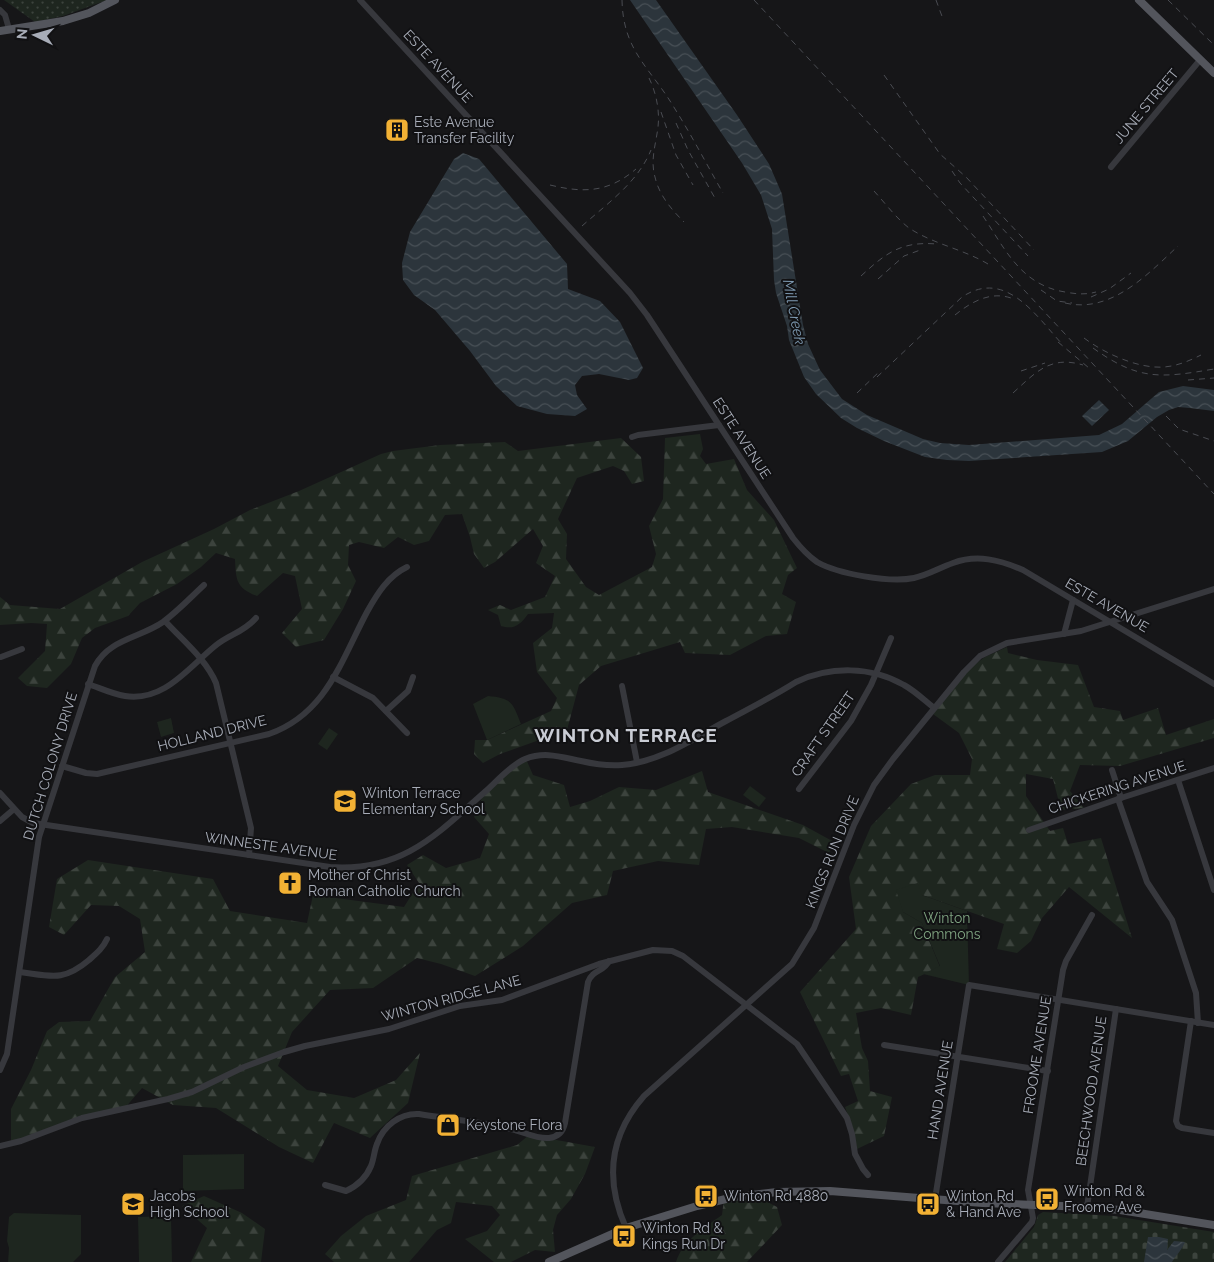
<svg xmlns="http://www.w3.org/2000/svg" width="1214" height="1262" viewBox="0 0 1214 1262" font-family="Raleway,sans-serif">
<defs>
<pattern id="grass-dots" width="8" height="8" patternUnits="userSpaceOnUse" patternTransform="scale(1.25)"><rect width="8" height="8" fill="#1e261f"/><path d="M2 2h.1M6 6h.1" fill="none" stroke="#3c433d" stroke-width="1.8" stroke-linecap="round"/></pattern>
<pattern id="forest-firs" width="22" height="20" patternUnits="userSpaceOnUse" patternTransform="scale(1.25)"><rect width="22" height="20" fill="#1e261f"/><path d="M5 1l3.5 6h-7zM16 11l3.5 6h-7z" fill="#3c433d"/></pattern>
<pattern id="cemetery-stones" width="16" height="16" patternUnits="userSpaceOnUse" patternTransform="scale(1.25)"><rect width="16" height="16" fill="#1e261f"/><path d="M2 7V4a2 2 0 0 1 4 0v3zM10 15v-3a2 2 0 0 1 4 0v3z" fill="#3c433d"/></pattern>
<pattern id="water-waves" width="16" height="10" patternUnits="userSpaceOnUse" patternTransform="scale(1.25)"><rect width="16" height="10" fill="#2c353c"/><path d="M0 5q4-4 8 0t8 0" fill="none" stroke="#485056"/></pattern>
</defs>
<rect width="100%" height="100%" fill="#161618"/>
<!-- grass -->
<path fill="url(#grass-dots)" d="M4,0H107L63,16L35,22Z"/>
<!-- forest -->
<g fill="url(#forest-firs)">
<path d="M700,434L703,449L700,456L706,464L734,459L747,490L774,520L797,568L788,575L782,594L796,602L787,634L766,636L730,655L685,653L680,642L601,666L579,685L567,730L500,754L483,763L474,754L475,740H487L551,711L557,698L537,672L533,643L552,628L554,613L528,614C520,625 514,630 501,626L498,615L488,610L500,605L511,610L545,597L555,576L536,563L543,546L533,529L495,562L484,568L474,554L470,537L462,514L445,515L429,541L414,545L398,537L384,548L359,542L349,545L348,565L356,581L343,609L324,640L296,647L282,633L302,609L295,576L283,573L257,596C236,588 236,580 235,559L216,553L201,567L177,584L140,603L128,616L95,628L82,638L71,664L47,688L27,686L18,678L45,651L47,624L31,623L0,625V597L10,605L60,609L142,562L214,529L250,510L299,491L381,454L393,451L440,445L505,442L518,451L621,438L641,457L644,481L632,484L624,471L613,466L577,478L558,519L567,534L566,559L586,587L599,595L652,567L656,554L649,526L663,499L665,438Z"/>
<path d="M1007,647L1008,653L1037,660L1078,665L1094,707L1120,711L1123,720L1158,708L1166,735L1214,719V738L1120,766L1080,765L1070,791L1084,808L1061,810L1053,779L1026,774V796L1050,831L1063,828L1068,844L1101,838L1132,938L1069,887L1042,918L1031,941L1017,953L997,949L1004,924L922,895L903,912L922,923L940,967L918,977L911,1015L881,1008L856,1013L862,1048L868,1061L870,1091L892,1097L884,1136L857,1149L853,1128L845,1107L858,1101L849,1074L841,1076L800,992L856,929L849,877L871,826L911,784L935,775H970L972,759L959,733L933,714L971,667L985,657Z"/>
<path d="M526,759L533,775L564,785L570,807L590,801L619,787L656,790L702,771L708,792L803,825L834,842L829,853L799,838L732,827L706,829L699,865L658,861L613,871L607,895L572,903L523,946L475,976L441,964L417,958L373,988L330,990L292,1032L278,1066L307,1090L354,1098L396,1080L420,1053L408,1103L370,1138L334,1123L313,1163L279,1147L216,1108L173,1105L142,1088L124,1109L82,1118L11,1143V1109L31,1070L47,1031L59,1022L90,1021L115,977L145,952L140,919L119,906L91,905L64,935L49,927L57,879L88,860L213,879L230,911L307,923L313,895L404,907L419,883L407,865L423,855L446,868L480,858L489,834L474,817L484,793Z"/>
<path d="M529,1135L595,1147L585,1174L571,1199L557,1215L553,1230L555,1252L535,1250L511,1262H494L465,1239L487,1231L500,1215L492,1206L456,1202L451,1223L437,1230L409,1262H334L325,1254L341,1236L366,1216L406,1200L412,1176L517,1145Z"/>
<path d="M754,1195L777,1207L782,1225L747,1262H676C683,1240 704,1228 722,1215L724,1199Z"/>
<path d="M204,1196L242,1213L265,1229L261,1262H191L207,1228L182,1206Z"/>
</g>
<!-- cemetery -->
<path fill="url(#cemetery-stones)" d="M1043,1212L1114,1216L1214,1232V1262H1005L1034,1227L1038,1215Z"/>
<!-- park -->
<g fill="#1e261f">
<path d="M488,696C512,698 513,703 521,724L487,740L473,704Z"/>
<path d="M171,718L174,733L161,737L157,722Z"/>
<path d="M329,728L338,734L327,750L318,744Z"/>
<path d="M750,786L766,798L759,807L743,795Z"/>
<path d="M918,883L922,895L967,911L969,985L923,974L940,966L922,923L903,912L896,890Z"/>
<path d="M244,1154V1189L183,1191V1155Z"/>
<path d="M14,1213L81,1215V1254L73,1262H8L9,1248L7,1241L9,1217Z"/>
<path d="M171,1216L172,1262H139L138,1217Z"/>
</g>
<!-- water -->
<g fill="url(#water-waves)">
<path d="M630,0H656L737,115L769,164L782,194L803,325L808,344L820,370L842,399L867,415L923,439L940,443L969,445L1099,435L1122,424L1159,392L1183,386L1214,390V411L1190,408L1178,407L1169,410L1157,417L1128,441L1102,452L969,461L947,460L925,457L884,441L857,428L841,418L816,394L804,377L789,340L787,326L776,293L774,280L772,229L761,195L742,163Z"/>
<path d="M463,153L479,159L567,264L568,289L600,301L620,322L643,368L637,378L629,380L599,374L582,376L575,385L577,395L587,409L575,416L547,414L517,406L496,386L470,351L435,310L414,295L403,280L402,263L410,232L454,159Z"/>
<path d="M1099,400L1109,410L1092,426L1082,416Z"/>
<path d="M1148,1237H1159L1168,1239L1167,1250L1174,1241L1185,1242C1182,1250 1176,1255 1172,1262H1144Z"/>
</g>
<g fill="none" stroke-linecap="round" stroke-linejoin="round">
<!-- minor -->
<g stroke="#37383d" stroke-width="6">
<path d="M360,0L630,293L647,315L793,538C800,547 807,555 817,562C838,574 890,583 914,578C928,575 939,568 953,563C977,554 1000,560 1023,570L1214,684"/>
<path d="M0,10L5,15L9,29"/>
<path d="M1111,167L1200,60"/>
<path d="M632,437L638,435L719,425"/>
<path d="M165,621C182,640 206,659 216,683L251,828L249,855"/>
<path d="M1064,634L1073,600"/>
<path d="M1,657L22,649"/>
<path d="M333,677L373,698L407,733"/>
<path d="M88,684C100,688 112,694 125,696C164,702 188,668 215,646C229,634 243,633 256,618"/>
<path d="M622,686L637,762"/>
<path d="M386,711L408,691L413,677"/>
<path d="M62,766L86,773L97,774L269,734C326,714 341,661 367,612C377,594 388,576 407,567"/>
<path d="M1112,770L1121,798"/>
<path d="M1178,780L1214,890"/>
<path d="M799,789L851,721L871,685L891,638"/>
<path d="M0,793L22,817L33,823L330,867C403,872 436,835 487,790C498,780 511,765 525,759C545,751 561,757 581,761C594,764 609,766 622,765C661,762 694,738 726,721C750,708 774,696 796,682C830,666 871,666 904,685C915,691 924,700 934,708"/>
<path d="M1118,799L1147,882L1172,920L1196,993L1198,1023"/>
<path d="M0,821L14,809"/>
<path d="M1029,830L1121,798L1214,768"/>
<path d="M20,972C51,976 63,982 89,960C97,953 103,948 107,939"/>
<path d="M1191,1021L1176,1121L1178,1126L1182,1128L1214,1133"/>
<path d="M884,1045L1048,1071"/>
<path d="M0,1070L7,1054L39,837L95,666C109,639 140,638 163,622C178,611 191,597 204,585"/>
<path d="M0,1146L21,1141L82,1118L168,1099L192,1092L244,1067L284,1052L305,1046L389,1029L460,1006L502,1000L599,964L653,950L672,951L683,956L797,1044L847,1118L852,1134L855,1154L863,1169L868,1175"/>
<path d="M325,1185L346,1191C357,1186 366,1178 371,1166C374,1159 374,1151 377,1144C383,1126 400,1113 419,1114C450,1119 481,1122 511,1129C524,1132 536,1139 549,1138C558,1137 563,1132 565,1123L588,982C593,969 604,972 609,961"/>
<path d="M935,1199L969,985L1214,1025"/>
<path d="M1087,1207L1116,1009"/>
<path d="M626,1228C605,1181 609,1136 644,1096L792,964L814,928L854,825L874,785L893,759L964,672L980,656L1007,643L1081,631L1214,589"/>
<path d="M998,1262L1032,1222L1033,1218L1028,1190L1063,970L1066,961L1092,915"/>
</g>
<!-- major -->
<g stroke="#53555c" stroke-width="8">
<path d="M1139,0L1214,73"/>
<path d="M0,31L63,21L89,13L115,0"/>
<path d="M549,1262L626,1228L697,1206L734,1197L777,1192L830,1191L983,1203L1087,1207L1120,1210L1214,1225"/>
</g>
<!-- rail -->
<g stroke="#4a4c52" stroke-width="1" stroke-dasharray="6 5" stroke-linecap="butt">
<path d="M622,0C623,52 651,68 675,109C692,136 707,165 723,193"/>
<path d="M754,0L1214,494"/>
<path d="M936,0L943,19"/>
<path d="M1168,0L1214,45"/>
<path d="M884,75L940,154L966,177L1034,250"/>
<path d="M649,78C656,92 660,111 658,127C656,144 650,160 655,177C659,195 671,209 684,222"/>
<path d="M661,112L676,155L693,185"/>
<path d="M676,123L688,150L716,200"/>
<path d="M952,171L960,183L1028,256"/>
<path d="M550,185C583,193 608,193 636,169"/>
<path d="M874,191C885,203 896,218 909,228C933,244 963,249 988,264"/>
<path d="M983,216C1005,249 1021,285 1065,292C1076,294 1085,295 1096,292"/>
<path d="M582,226C608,203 638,182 651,150"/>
<path d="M861,276C886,253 901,241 937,244"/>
<path d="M878,279L904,256L923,249"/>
<path d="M1041,290L1057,301L1072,303"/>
<path d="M1091,297L1109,289L1131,273"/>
<path d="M1065,303C1111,314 1148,274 1178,246"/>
<path d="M955,315C971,302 990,291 1011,298"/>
<path d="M1084,338C1104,353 1138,369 1164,367C1177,366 1189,361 1201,355"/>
<path d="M1058,342L1089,368"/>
<path d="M1093,348C1139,381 1161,378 1214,369"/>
<path d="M1021,371L1045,363"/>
<path d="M877,377L962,297C1006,268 1036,316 1063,345"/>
<path d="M1188,380L1214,378"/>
<path d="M857,393L880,371"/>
<path d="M1013,393C1035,373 1050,355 1083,365"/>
<path d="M1166,416L1179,429L1214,441"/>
</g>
</g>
<!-- icons -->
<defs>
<g id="building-square" transform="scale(1.25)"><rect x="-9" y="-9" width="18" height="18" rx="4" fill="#f2b134" stroke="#111113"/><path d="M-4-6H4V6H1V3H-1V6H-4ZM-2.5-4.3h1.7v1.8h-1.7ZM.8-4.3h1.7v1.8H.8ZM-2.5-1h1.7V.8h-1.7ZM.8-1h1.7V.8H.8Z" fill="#111"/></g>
<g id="school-square" transform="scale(1.25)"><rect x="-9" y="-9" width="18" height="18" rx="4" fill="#f2b134" stroke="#111113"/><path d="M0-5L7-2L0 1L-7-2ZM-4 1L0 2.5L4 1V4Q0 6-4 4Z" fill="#111"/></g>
<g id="church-square" transform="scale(1.25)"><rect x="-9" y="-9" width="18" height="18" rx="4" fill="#f2b134" stroke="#111113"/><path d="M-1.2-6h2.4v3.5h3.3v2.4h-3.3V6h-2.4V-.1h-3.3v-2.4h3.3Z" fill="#111"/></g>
<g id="shop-square" transform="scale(1.25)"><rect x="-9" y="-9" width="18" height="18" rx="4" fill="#f2b134" stroke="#111113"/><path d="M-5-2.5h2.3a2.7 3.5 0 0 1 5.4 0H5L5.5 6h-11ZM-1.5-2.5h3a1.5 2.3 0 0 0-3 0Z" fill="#111"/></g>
<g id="bus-square" transform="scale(1.25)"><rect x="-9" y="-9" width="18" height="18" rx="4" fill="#f2b134" stroke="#111113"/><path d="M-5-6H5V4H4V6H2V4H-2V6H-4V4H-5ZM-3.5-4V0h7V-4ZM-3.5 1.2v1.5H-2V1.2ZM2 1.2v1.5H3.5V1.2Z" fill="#111"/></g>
</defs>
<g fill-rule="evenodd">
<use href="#building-square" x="397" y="130"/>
<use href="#school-square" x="345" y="801"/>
<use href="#church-square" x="290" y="883"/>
<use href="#shop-square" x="448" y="1125"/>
<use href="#bus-square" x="706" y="1196"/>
<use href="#bus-square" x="1047" y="1199"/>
<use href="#school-square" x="133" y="1204"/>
<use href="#bus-square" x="928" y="1204"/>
<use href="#bus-square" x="624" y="1236"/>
</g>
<g text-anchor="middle" stroke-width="4" stroke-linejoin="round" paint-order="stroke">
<!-- street labels -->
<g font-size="14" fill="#a8adb8" stroke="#111113">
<text transform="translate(438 66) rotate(47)" y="5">ESTE AVENUE</text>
<text transform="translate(1146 106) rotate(-50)" y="5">JUNE STREET</text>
<text transform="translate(742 438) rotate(57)" y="5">ESTE AVENUE</text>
<text transform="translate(1107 605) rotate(30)" y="5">ESTE AVENUE</text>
<text transform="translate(212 733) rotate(-14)" y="5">HOLLAND DRIVE</text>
<text transform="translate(823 734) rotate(-55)" y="5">CRAFT STREET</text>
<text transform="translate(50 766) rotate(-73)" y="5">DUTCH COLONY DRIVE</text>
<text transform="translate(1117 787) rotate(-18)" y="5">CHICKERING AVENUE</text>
<text transform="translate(271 846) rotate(8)" y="5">WINNESTE AVENUE</text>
<text transform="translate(832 852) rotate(-68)" y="5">KINGS RUN DRIVE</text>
<text transform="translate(451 998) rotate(-15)" y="5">WINTON RIDGE LANE</text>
<text transform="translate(1037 1055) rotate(-81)" y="5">FROOME AVENUE</text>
<text transform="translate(940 1090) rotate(-81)" y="5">HAND AVENUE</text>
<text transform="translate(1091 1091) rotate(-82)" y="5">BEECHWOOD AVENUE</text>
</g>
<!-- poi labels -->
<g font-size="14" fill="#a8adb8" stroke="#111113" text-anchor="start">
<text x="414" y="127">Este Avenue<tspan x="414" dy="16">Transfer Facility</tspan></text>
<text x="362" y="798">Winton Terrace<tspan x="362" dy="16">Elementary School</tspan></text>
<text x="308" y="880">Mother of Christ<tspan x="308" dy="16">Roman Catholic Church</tspan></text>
<text x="466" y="1130">Keystone Flora</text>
<text x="1064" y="1196">Winton Rd &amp;<tspan x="1064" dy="16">Froome Ave</tspan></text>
<text x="150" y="1201">Jacobs<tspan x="150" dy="16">High School</tspan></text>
<text x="724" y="1201">Winton Rd 4880</text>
<text x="946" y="1201">Winton Rd<tspan x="946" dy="16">&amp; Hand Ave</tspan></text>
<text x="642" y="1233">Winton Rd &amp;<tspan x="642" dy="16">Kings Run Dr</tspan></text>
</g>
<!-- park labels -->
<g font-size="14" fill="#7fa381" stroke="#111113">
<text x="947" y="923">Winton<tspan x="947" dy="16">Commons</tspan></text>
</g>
<!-- water labels -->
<g font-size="15" font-style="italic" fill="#7f9bb3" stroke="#111113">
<text transform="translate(794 312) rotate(79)" y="5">Mill Creek</text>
</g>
<!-- district labels -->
<g font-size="19" font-weight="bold" letter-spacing="1" fill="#c9ccd4" stroke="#111113">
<text x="626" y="742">WINTON TERRACE</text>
</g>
</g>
<!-- north arrow -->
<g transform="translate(35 35) rotate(275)" stroke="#111113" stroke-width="4" paint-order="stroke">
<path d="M0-4L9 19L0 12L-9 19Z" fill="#a8adb8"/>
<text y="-8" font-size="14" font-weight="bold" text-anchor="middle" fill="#a8adb8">N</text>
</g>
</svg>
